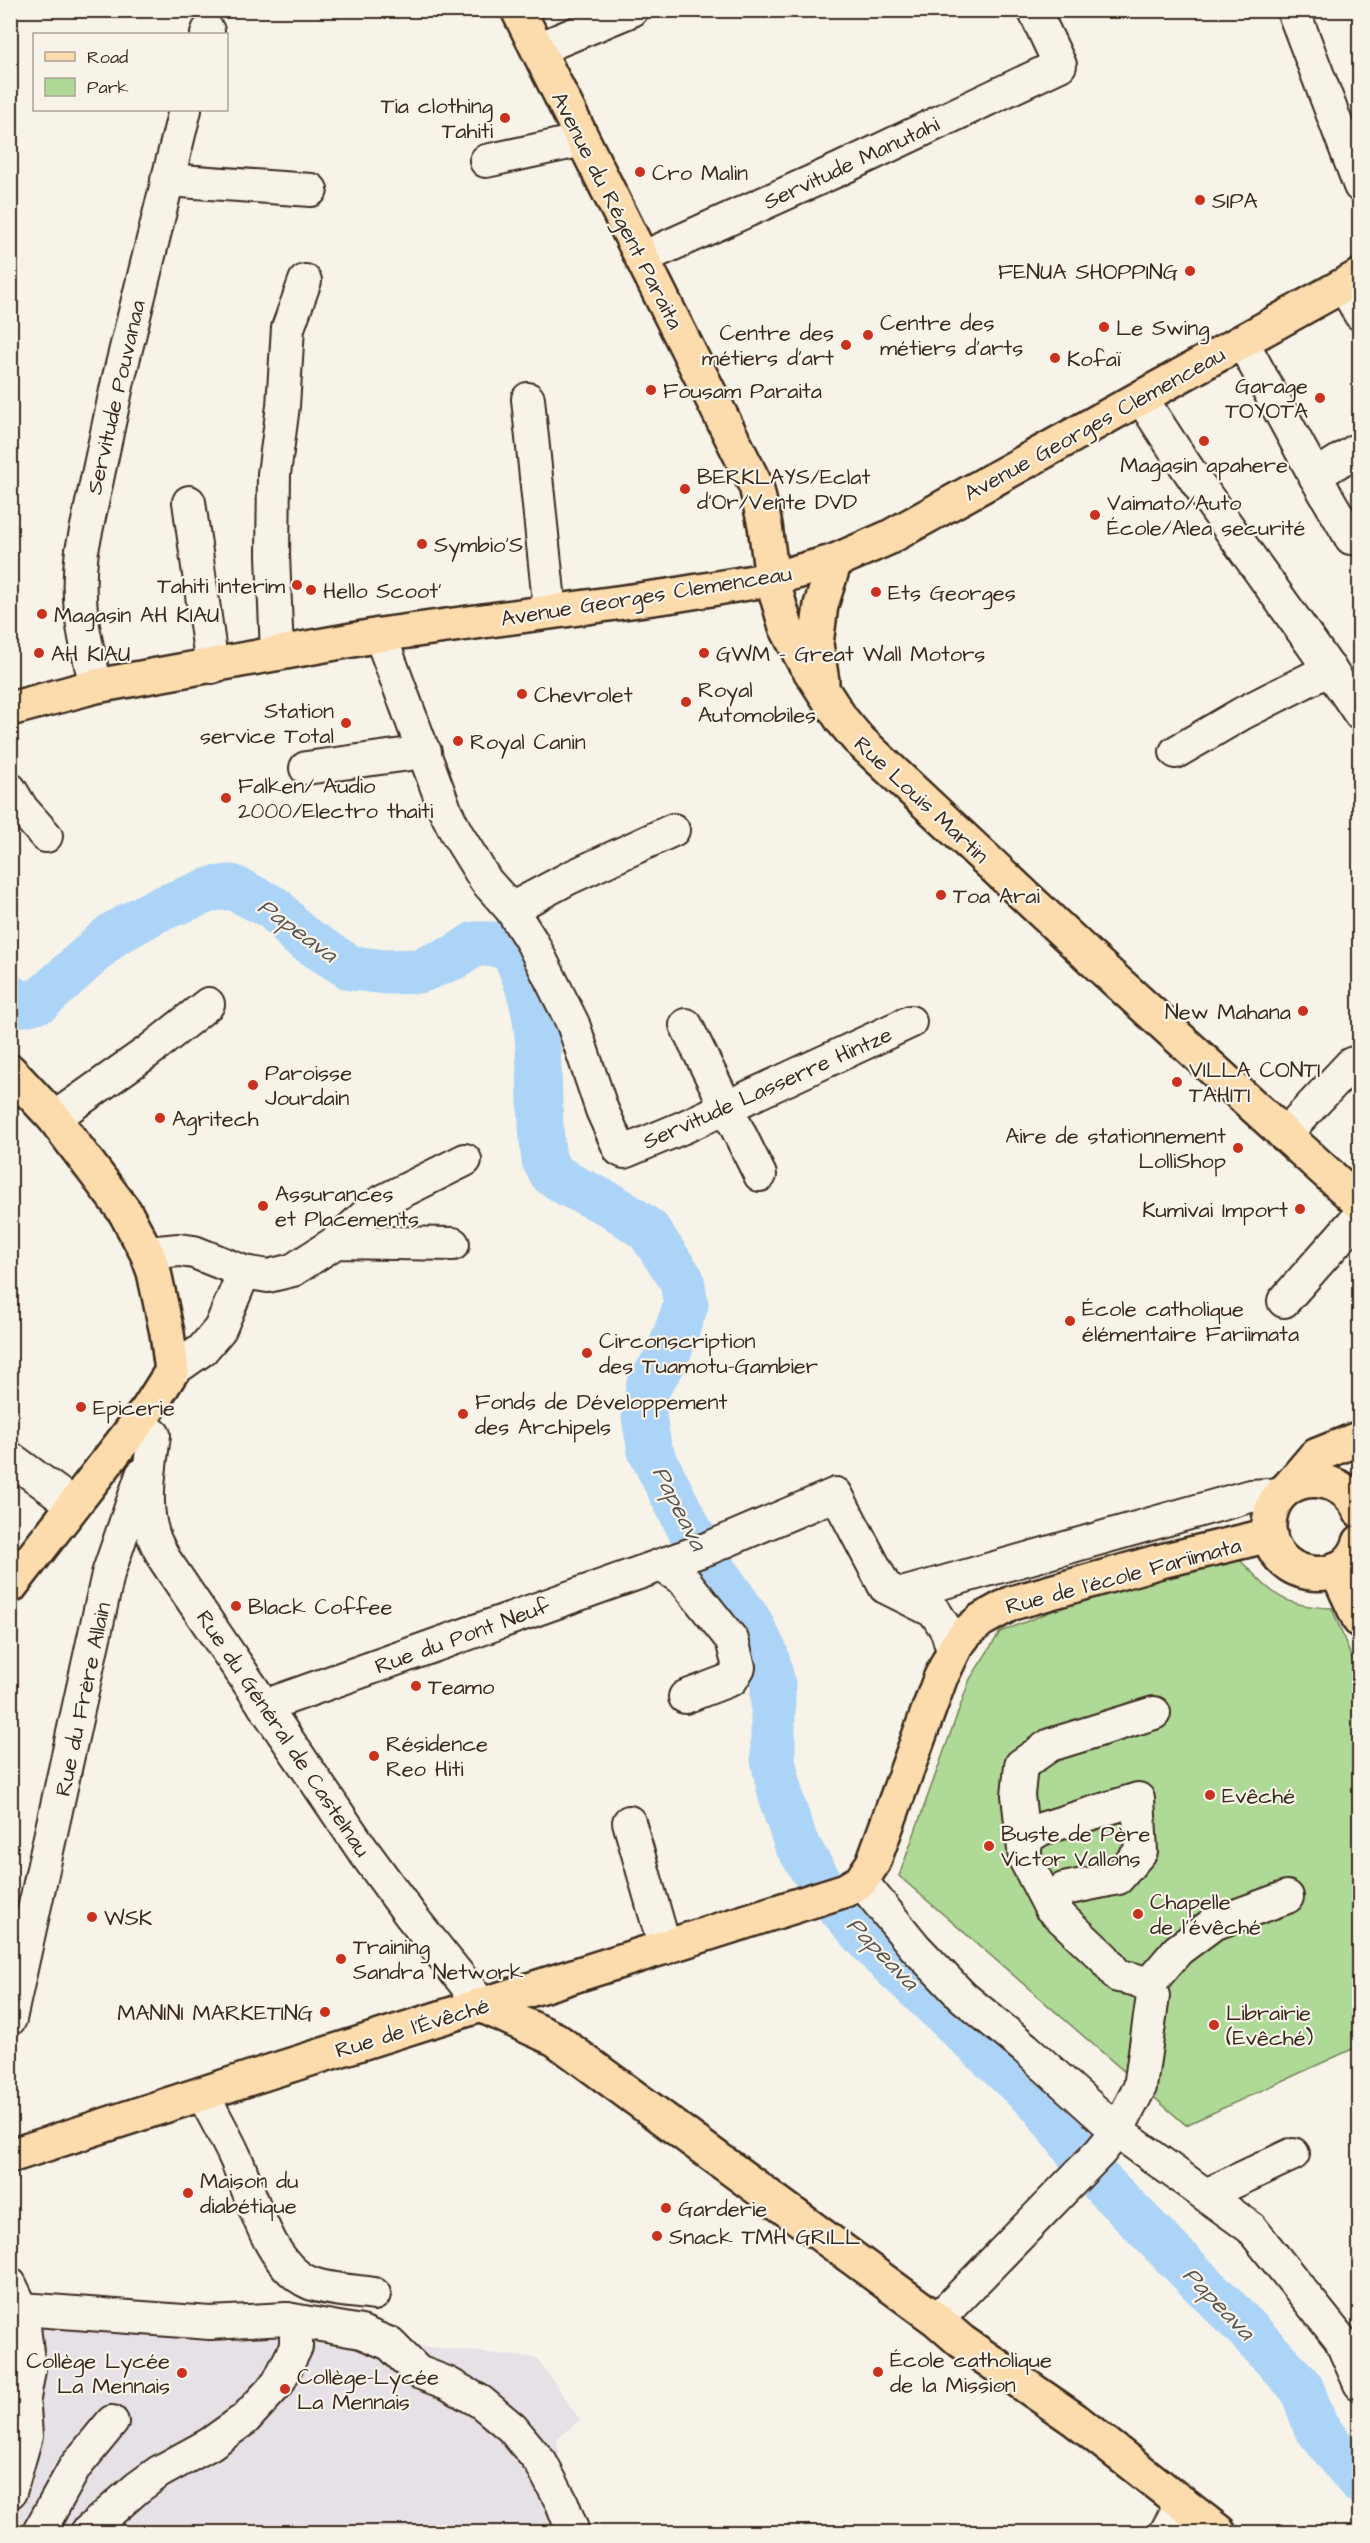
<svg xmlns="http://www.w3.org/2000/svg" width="1370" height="2543" viewBox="0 0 1370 2543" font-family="'Architects Daughter',sans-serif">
<rect width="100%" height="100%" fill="#f7f3e8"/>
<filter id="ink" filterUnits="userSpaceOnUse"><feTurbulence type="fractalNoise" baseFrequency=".0167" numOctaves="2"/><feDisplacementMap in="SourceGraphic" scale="12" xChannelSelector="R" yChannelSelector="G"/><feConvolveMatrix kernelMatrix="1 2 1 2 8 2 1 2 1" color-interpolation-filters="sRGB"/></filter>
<g filter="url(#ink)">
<!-- built -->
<path fill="#e6e0e7" d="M10,2235L30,2302L121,2315L284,2304L419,2346L537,2358L580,2420L557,2438L568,2532H11Z"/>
<!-- green -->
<path fill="#afd997" stroke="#75825a" stroke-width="1.5" d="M1240,1560C1274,1595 1281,1606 1332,1608L1359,1677V2046L1186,2125L899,1876L970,1679L1000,1632L1112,1587Z"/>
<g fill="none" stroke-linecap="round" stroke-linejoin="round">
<!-- river -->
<path stroke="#acd4f6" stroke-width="45" d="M10,997L23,1004L41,1000L112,935L155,911L212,889L232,887L274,908L299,935L351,968L386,972L419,971L455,957L475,944H493L511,948C550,1018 534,1085 544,1160L552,1174L571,1186L613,1206L648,1230L682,1280L686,1305L667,1357L648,1387L644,1417L650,1451L699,1548L750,1622L766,1654L773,1684V1760L782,1802L796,1843L826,1892L882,1955L1043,2106L1097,2178L1249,2331L1301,2387L1316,2427L1360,2482"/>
<!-- minor casing -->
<g stroke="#3b2a1e" stroke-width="36">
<g id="minor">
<path d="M1293,10L1360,186"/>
<path d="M207,34L208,31"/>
<path d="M538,49L632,10"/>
<path d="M486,161L583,140"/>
<path d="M167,180L311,190"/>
<path d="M642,258L840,169L1060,65L1034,10"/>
<path d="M1344,285L1360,314"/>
<path d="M1242,341L1315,476L1351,538H1360"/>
<path d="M1141,397C1209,507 1289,607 1360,714"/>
<path d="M528,399L550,612"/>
<path d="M1315,476L1360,448"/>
<path d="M189,502L212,667"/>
<path d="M380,635L446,812L457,834L486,881L511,909L532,942L573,1024L602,1110L620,1150L624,1152L684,1127L910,1022"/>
<path d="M277,654L273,555L274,474L283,406L288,328L305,281"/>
<path d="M96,686C84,637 75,601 82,550L118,381L185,110"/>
<path d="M1176,752L1243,713L1330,669"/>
<path d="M306,768L425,752"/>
<path d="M10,789L22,809L46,836"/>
<path d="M511,909L569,878L673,830"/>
<path d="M686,1025L760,1175"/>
<path d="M54,1118L149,1051L208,1004"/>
<path d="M1284,1135L1351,1064L1360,1061"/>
<path d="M336,1242L379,1203L465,1160"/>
<path d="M147,1253L179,1250L194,1252L244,1272L268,1276L293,1270L336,1242L453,1244"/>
<path d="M1284,1301L1360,1215"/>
<path d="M172,1371L202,1350L220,1329L244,1272"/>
<path d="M154,1435C150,1467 143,1503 153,1534C155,1543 161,1551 165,1560L362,1849L411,1916L483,2006"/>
<path d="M10,1458L74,1505"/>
<path d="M661,1565L684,1580L732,1640L739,1667L732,1679L685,1697"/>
<path d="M902,1594L1250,1496L1282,1494"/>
<path d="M264,1706L709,1548L836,1494L885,1587L935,1612L947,1631L953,1651"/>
<path d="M629,1822L665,1948"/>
<path d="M1025,1859V1839L1041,1829L1138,1799L1141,1851L1118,1878L1064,1889L1050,1907"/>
<path d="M861,1881L915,1947L963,1997L1025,2048L1117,2131L1251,2228L1340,2339L1360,2384"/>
<path d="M1148,1985L1178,1950L1213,1924L1287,1897"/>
<path d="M10,2019L108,1574L142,1475"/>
<path d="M202,2093C214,2115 226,2137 236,2159C252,2196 269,2266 310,2283C327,2290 355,2291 374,2294"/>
<path d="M1206,2195L1293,2154"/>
<path d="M10,2284L22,2309L29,2370L24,2398L10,2430"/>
<path d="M22,2309L210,2323L287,2319L296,2327V2347L278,2383L245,2419L210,2444L159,2472L137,2488L87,2532"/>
<path d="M287,2319L361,2332L390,2344L418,2372L447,2383L481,2402L512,2428L541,2463L562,2503L573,2532"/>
<path d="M937,2320L1100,2152L1117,2131L1140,2087L1153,1996C1146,1980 1135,1979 1118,1976L1104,1958L1050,1907L1025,1859L1018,1795L1021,1765L1050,1745L1154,1713"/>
<path d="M10,2492L26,2436L24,2408"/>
<path d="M39,2532L75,2467L112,2422"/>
<path d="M1166,2532L1182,2502"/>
</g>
</g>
<!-- major casing -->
<g stroke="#3b2a1e" stroke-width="38">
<g id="major">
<path d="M518,10L756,486L765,525L772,579L786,627L803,660L842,720L858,739L1091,958L1360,1203"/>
<path d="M822,681L816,644L821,605L835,561"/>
<path d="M10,709L96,686L380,635L668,596L772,579L835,561L888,538L1360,276"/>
<path d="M10,1071L54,1118L125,1212L147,1253L154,1272L167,1333L172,1371L148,1409L10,1587"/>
<path d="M1287,1489L1315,1456L1360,1438"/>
<path d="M1360,1511C1339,1465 1271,1472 1269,1525C1267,1578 1345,1593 1360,1542"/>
<path d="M1336,1569L1360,1621"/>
<path d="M483,2006L555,2039L578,2056L937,2320L961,2341L1074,2419L1219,2532"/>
<path d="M10,2156L272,2071L846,1890L861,1881L873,1863L940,1679L956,1646L966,1633L981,1620L1012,1603L1157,1562L1270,1535"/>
</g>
</g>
<!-- minor -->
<use href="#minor" stroke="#f7f3e8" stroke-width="32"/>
<!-- major -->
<use href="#major" stroke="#fcdcac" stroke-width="33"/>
</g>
</g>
<!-- markers -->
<g fill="#c8321e" stroke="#f7f3e8" stroke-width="2">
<circle cx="505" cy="118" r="6"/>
<circle cx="640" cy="172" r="6"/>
<circle cx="1200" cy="200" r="6"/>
<circle cx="1190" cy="271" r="6"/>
<circle cx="1104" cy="327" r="6"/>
<circle cx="868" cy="335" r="6"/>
<circle cx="846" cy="345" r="6"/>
<circle cx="1055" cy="358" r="6"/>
<circle cx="651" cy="390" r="6"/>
<circle cx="1320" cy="398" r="6"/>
<circle cx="1204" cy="441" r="6"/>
<circle cx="685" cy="489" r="6"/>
<circle cx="1095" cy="515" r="6"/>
<circle cx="422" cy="544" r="6"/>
<circle cx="297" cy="585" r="6"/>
<circle cx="311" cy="590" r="6"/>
<circle cx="876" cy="592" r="6"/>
<circle cx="42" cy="614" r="6"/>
<circle cx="39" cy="653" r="6"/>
<circle cx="704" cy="653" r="6"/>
<circle cx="522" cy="694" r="6"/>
<circle cx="686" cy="702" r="6"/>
<circle cx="346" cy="723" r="6"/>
<circle cx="458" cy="741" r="6"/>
<circle cx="226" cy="798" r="6"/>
<circle cx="941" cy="895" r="6"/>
<circle cx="1303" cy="1011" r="6"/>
<circle cx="1177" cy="1082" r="6"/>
<circle cx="253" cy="1085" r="6"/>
<circle cx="160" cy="1118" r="6"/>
<circle cx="1238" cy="1148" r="6"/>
<circle cx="263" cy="1206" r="6"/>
<circle cx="1300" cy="1209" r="6"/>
<circle cx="1070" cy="1321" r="6"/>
<circle cx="587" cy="1353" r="6"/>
<circle cx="81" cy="1407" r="6"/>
<circle cx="463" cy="1414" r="6"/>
<circle cx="236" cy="1606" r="6"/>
<circle cx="416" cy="1686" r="6"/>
<circle cx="374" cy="1756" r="6"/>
<circle cx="1210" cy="1795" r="6"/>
<circle cx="989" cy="1846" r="6"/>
<circle cx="1138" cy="1914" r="6"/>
<circle cx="92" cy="1917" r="6"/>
<circle cx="341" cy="1959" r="6"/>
<circle cx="325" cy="2012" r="6"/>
<circle cx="1214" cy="2025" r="6"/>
<circle cx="188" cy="2193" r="6"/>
<circle cx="666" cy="2208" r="6"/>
<circle cx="657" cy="2236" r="6"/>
<circle cx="878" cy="2372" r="6"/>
<circle cx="182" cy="2373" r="6"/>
<circle cx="285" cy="2389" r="6"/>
</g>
<g text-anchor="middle" stroke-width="4.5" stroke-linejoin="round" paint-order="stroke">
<!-- poi labels -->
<g font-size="22" fill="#3b2a1e" stroke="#f7f3e8" text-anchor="start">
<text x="493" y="113" text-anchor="end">Tia clothing<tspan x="493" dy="25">Tahiti</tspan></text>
<text x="652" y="180">Cro Malin</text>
<text x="1212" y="208">SIPA</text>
<text x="1178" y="279" text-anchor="end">FENUA SHOPPING</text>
<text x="880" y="330">Centre des<tspan x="880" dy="25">métiers d'arts</tspan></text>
<text x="1116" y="335">Le Swing</text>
<text x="834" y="340" text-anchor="end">Centre des<tspan x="834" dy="25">métiers d'art</tspan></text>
<text x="1067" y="366">Kofaï</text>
<text x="1308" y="393" text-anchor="end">Garage<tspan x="1308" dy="25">TOYOTA</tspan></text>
<text x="663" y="398">Fousam Paraita</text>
<text x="1204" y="472" text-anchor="middle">Magasin apahere</text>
<text x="697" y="484">BERKLAYS/Eclat<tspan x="697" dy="25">d'Or/Vente DVD</tspan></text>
<text x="1107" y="510">Vaimato/Auto<tspan x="1107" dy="25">École/Alea securité</tspan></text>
<text x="434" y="552">Symbio'S</text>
<text x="285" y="593" text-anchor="end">Tahiti interim</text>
<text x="323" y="598">Hello Scoot'</text>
<text x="888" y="600">Ets Georges</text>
<text x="54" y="622">Magasin AH KIAU</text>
<text x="51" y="661">AH KIAU</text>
<text x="716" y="661">GWM - Great Wall Motors</text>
<text x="698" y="697">Royal<tspan x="698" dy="25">Automobiles</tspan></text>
<text x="534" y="702">Chevrolet</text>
<text x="334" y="718" text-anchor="end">Station<tspan x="334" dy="25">service Total</tspan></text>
<text x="470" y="749">Royal Canin</text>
<text x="238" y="793">Falken/ Audio<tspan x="238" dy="25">2000/Electro thaiti</tspan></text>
<text x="953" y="903">Toa Arai</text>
<text x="1291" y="1019" text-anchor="end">New Mahana</text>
<text x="1189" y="1077">VILLA CONTI<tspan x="1189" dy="25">TAHITI</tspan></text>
<text x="265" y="1080">Paroisse<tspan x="265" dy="25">Jourdain</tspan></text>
<text x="172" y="1126">Agritech</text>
<text x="1226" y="1143" text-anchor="end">Aire de stationnement<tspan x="1226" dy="25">LolliShop</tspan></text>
<text x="275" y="1201">Assurances<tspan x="275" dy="25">et Placements</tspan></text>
<text x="1288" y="1217" text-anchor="end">Kumivai Import</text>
<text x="1082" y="1316">École catholique<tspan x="1082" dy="25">élémentaire Fariimata</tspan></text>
<text x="599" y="1348">Circonscription<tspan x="599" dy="25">des Tuamotu-Gambier</tspan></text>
<text x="475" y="1409">Fonds de Développement<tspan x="475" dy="25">des Archipels</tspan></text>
<text x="93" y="1415">Epicerie</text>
<text x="248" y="1614">Black Coffee</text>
<text x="428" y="1694">Teamo</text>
<text x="386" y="1751">Résidence<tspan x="386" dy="25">Reo Hiti</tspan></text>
<text x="1222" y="1803">Evêché</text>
<text x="1001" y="1841">Buste de Père<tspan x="1001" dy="25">Victor Vallons</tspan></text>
<text x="1150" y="1909">Chapelle<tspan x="1150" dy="25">de l'évêché</tspan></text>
<text x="104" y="1925">WSK</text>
<text x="353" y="1954">Training<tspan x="353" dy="25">Sandra Network</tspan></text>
<text x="313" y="2020" text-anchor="end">MANINI MARKETING</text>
<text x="1226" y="2020">Librairie<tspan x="1226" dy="25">(Evêché)</tspan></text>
<text x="200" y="2188">Maison du<tspan x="200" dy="25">diabétique</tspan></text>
<text x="678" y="2216">Garderie</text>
<text x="669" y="2244">Snack TMH GRILL</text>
<text x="890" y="2367">École catholique<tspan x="890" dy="25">de la Mission</tspan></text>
<text x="170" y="2368" text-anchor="end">Collège Lycée<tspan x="170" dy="25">La Mennais</tspan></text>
<text x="297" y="2384">Collège-Lycée<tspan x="297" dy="25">La Mennais</tspan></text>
</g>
<!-- street labels -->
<g font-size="22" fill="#3b2a1e" stroke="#f7f3e8">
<text transform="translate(851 162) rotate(-25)" y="8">Servitude Manutahi</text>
<text transform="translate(618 210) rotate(63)" y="8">Avenue du Régent Paraita</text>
<text transform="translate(115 397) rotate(-77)" y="8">Servitude Pouvanaa</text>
<text transform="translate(1094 423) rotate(-29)" y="8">Avenue Georges Clemenceau</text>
<text transform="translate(646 595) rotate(-9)" y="8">Avenue Georges Clemenceau</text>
<text transform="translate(922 799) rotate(43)" y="8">Rue Louis Martin</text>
<text transform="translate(767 1087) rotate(-24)" y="8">Servitude Lasserre Hintze</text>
<text transform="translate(1123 1575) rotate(-15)" y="8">Rue de l'école Fariimata</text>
<text transform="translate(462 1635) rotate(-20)" y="8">Rue du Pont Neuf</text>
<text transform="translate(82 1699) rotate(-78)" y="8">Rue du Frère Allain</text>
<text transform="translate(284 1733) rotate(56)" y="8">Rue du Général de Castelnau</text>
<text transform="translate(412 2027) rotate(-17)" y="8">Rue de l'Évêché</text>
</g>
<!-- water labels -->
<g font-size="24" font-style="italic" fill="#575454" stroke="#f7f3e8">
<text transform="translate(298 930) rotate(36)" y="8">Papeava</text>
<text transform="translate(680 1508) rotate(63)" y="8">Papeava</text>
<text transform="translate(883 1953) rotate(46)" y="8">Papeava</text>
<text transform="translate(1219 2303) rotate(46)" y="8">Papeava</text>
</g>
</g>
<!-- margin -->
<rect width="1370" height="2543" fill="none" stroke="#f7f3e8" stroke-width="36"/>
<rect x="18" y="18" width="1334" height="2507" fill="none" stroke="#3b2a1e" stroke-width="2" filter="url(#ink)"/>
<!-- legend -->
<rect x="33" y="33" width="195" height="78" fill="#f7f3e8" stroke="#aca397" stroke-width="1.5"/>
<rect x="45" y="52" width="30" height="9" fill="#fcdcac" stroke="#aca397" stroke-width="1.5"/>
<text x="87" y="63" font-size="18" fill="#3b2a1e">Road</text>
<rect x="45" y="78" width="30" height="18" fill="#afd997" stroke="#aca397" stroke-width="1.5"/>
<text x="87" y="93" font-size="18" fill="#3b2a1e">Park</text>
</svg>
